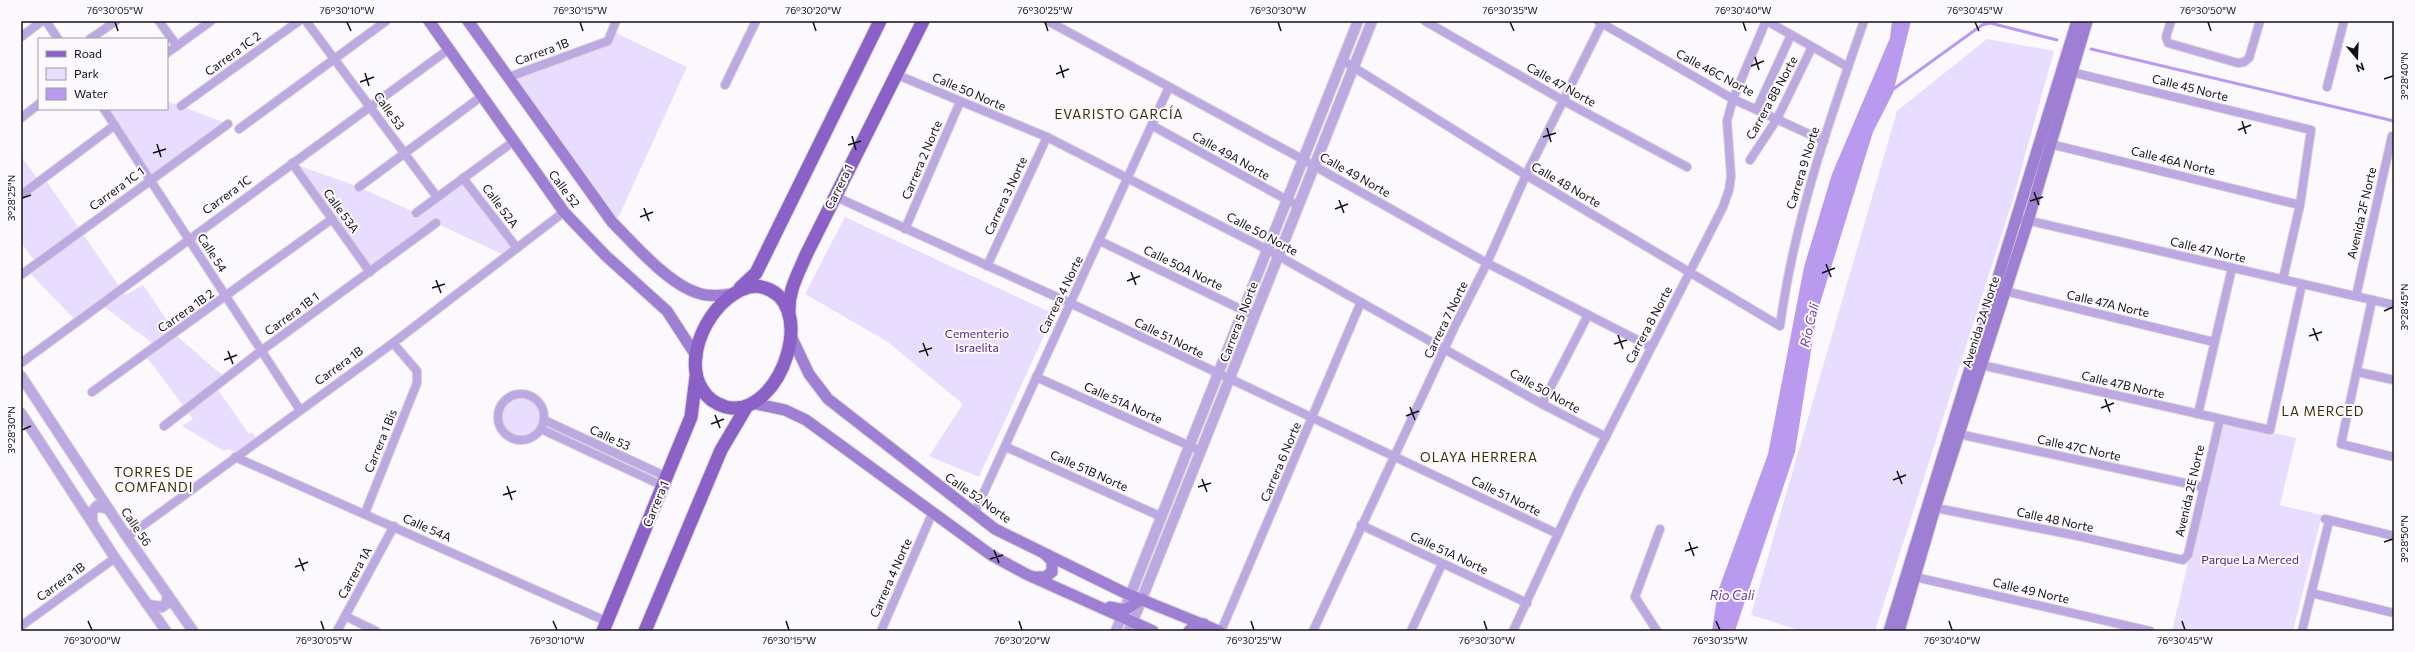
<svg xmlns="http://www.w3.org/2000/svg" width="2415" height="652" viewBox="0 0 2415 652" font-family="Commissioner,sans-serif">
<rect width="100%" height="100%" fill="#fbf9fe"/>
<!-- green -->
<g fill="#e9ddff">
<path d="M612,31L687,67L619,216L612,222L509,77L608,41Z"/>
<path d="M1987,39L2054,51L2013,199L1875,631H1802L1751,615L1897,111Z"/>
<path d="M167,101L228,124L150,180L104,109H167Z"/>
<path d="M21,156L42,185L47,182L125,295L143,285L179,338L222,375L218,390L249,434L252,432L256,438L237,453L228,449L224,451L182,426L193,419L146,356L156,346L102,305L76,321L27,270L36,263L21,242Z"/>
<path d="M292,163L359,187L416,213L463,178L517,248L506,256L436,223L370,272Z"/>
<path d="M845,217L1054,314L979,477L929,456L963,404L888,342L805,294Z"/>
<path d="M519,394C535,395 543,404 544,420L667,477L663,486L541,429L527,440L509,438C491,423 496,399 519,394Z"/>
<path d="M2221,422L2296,438L2280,505L2322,515L2293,631H2172Z"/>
</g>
<!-- water -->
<path fill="#ba9aef" d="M1892,21H1911L1893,93L1873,132L1817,313L1795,452L1735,631H1712L1718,591L1768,454L1804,267L1832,174L1890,38Z"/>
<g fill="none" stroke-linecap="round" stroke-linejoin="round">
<!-- stream -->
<g stroke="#ba9aef" stroke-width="3">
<path d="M2091,49L2394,121"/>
<path d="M1892,90L1982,25L1990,23L2057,40"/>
</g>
<!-- minor casing -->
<g stroke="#d6d4d8" stroke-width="10">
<g id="minor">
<path d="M46,21L58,39"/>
<path d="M159,21L177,46"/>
<path d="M306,21L437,197"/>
<path d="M1048,21L1302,159L1487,263L1651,347"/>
<path d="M1425,21L1564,101L1687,167"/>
<path d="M1598,21L1733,99L1824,141"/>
<path d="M1767,21L1848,67"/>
<path d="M2171,21L2166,37L2168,43L2238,63L2244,62L2249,58L2260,21"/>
<path d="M21,37L42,21"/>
<path d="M90,39L116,21"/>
<path d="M167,53L211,21"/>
<path d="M1342,60L1526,175L1780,326C1794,221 1829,121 1864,21"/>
<path d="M2067,71L2311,130L2300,205L2283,279"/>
<path d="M895,74L1047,137L1266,249L1542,404L1606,437"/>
<path d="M509,77L608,41L616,21"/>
<path d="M725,85L756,21"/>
<path d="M2327,87L2344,21"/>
<path d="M181,106L299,21"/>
<path d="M104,109L300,410"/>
<path d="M1757,109L1791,35"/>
<path d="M21,118L39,104"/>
<path d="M1153,126L1298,206"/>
<path d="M239,129L386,21"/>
<path d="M2046,143L2300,205"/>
<path d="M1750,160L1777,119L1812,47"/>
<path d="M292,163L370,272"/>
<path d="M463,178L517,248"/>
<path d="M359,187L482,96"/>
<path d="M21,195L115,125"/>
<path d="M834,196L1070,303L1558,534"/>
<path d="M416,213L514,141"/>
<path d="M2017,218L2394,305"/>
<path d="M905,229L960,102"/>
<path d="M1100,241L1255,316"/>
<path d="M987,266L1047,137"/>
<path d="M21,275L228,124"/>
<path d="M2001,290L2214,342"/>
<path d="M2356,296L2392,136"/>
<path d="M2372,300L2341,444L2394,457"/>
<path d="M21,363L449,49"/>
<path d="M1977,364L2270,430L2302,284"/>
<path d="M2358,372L2394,380"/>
<path d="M1036,377L1201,451"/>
<path d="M92,392L332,219"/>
<circle cx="521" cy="417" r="23"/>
<path d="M1542,404L1588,315"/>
<path d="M2198,414L2232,268"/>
<path d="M544,420L667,477"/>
<path d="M164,426L261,351L436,223"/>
<path d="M541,429L663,486"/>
<path d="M1954,433L2203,487"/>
<path d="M1006,447L1162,517"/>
<path d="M235,457L608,622"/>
<path d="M1931,507L2078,536L2183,560L2188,555L2220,419"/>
<path d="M365,513L417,383V371L393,343"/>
<path d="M974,514L1169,87"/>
<path d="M2325,519L2394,536"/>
<path d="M1361,525L1527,603"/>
<path d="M127,537L393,343L564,212"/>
<path d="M1911,576L2150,631"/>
<path d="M2311,593L2394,613"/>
<path d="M345,616L376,631"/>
<path d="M21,626L115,558"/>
<path d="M337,631L394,526"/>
<path d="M881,631L932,514"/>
<path d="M1221,631L1361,302"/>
<path d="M1313,631L1455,326L1487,263L1526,175L1603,21"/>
<path d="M1411,631L1442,564"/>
<path d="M1513,631L1578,491L1723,207L1729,190L1731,176L1727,121L1733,99L1766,21"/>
<path d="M1657,631L1635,597L1660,529"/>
<path d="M2302,631L2329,521"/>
</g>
</g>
<!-- tertiary casing -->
<g stroke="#d6d4d8" stroke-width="12">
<g id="tertiary">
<path d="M21,376L127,537L193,631"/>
<path d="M21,413L115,558L166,631"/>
<path d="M92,520V512L97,506L108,509"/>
<path d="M148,605L162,607L166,604L168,595"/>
<path d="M1116,631L1358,21"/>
<path d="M1129,631L1372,21"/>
</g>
</g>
<!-- secondary casing -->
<g stroke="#d6d4d8" stroke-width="13">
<g id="secondary">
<path d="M429,21L564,212L606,256L667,311L697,357"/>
<path d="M468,21L612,222C634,244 668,284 698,293C709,297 720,296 732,294"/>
<path d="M791,336L809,374L828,399L995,529L1125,593L1219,631"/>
<path d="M752,403L785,410L806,420L991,555L1026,574L1153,631"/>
<path d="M1034,577H1045L1052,572V561L1045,554"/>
<path d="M1110,607L1125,610L1142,599"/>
<path d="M1189,631L1195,625L1204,624"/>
<path d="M1889,631L2077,21"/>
<path d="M1899,631L1935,508L2028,221L2087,21"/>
</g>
</g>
<!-- primary casing -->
<g stroke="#d6d4d8" stroke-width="15">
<g id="primary">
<path d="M756,286C824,294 781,421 726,407C716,404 707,398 702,389C680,354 716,289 756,286Z"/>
<path d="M740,288L756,273L880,21"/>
<path d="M789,312C788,291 798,274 806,255L923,21"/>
<path d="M603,631L691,417L696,377"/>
<path d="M645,631L721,450L747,406"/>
</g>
</g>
<!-- minor -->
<use href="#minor" stroke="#bda9e1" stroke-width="8"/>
<!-- tertiary -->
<use href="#tertiary" stroke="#bda9e1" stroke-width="10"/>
<!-- secondary -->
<use href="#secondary" stroke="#9f7fd3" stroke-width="11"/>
<!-- primary -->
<use href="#primary" stroke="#8b60c7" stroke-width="13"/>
</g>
<!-- ticks -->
<path fill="none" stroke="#121113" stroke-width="1.5" d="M115,22L118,31M347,22L351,31M580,22L583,31M813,22L816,31M1045,22L1048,31M1278,22L1281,31M1510,22L1514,31M1743,22L1746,31M1975,22L1979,31M2208,22L2211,31M1755,57L1759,70M1060,65L1064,78M1751,66L1764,61M365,73L369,86M1056,74L1069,69M2384,79L2393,76M360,82L374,77M2242,121L2246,134M1547,128L1551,142M2238,130L2251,125M852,136L856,150M1543,137L1556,133M157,144L161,157M848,145L861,141M153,153L166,149M2034,192L2039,205M22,198L31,195M1339,200L1344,213M2030,201L2043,197M644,208L649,221M1335,209L1348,204M640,217L653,212M1826,264L1831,277M1131,272L1136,285M1822,273L1835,268M436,280L441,293M1127,281L1140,276M432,288L445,284M2384,311L2393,307M2313,328L2318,341M1618,335L1623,349M2309,336L2322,332M923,343L928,356M1614,344L1627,340M228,351L233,364M919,352L932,348M224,360L237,355M2105,399L2110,412M1410,407L1415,420M2101,408L2114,403M715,415L720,428M1406,416L1419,411M711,424L724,419M22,430L31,426M1897,471L1902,484M1202,479L1207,492M1893,480L1906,475M507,486L512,500M1198,487L1211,483M503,495L516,491M1689,542L1694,556M2384,542L2393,539M994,550L999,563M1685,551L1698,547M299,558L304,571M990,559L1003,555M295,567L308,562M88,621L92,630M321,621L324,630M553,621L557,630M786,621L789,630M1019,621L1022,630M1251,621L1254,630M1484,621L1487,630M1716,621L1720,630M1949,621L1952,630M2182,621L2185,630"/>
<g text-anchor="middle" stroke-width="4" stroke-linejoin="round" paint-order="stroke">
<!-- street labels -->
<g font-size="12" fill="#121113" stroke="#fbf9fe">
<text transform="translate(542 52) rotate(-20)" y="4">Carrera 1B</text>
<text transform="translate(233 54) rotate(-36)" y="4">Carrera 1C 2</text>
<text transform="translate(1715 73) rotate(28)" y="4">Calle 46C Norte</text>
<text transform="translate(1561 85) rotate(29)" y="4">Calle 47 Norte</text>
<text transform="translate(2190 88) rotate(14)" y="4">Calle 45 Norte</text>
<text transform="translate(969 92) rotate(23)" y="4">Calle 50 Norte</text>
<text transform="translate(1772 98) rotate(-61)" y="4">Carrera 8B Norte</text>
<text transform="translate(389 111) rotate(54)" y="4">Calle 53</text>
<text transform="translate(1231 156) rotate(29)" y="4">Calle 49A Norte</text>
<text transform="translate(922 160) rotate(-67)" y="4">Carrera 2 Norte</text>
<text transform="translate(2173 161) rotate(14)" y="4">Calle 46A Norte</text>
<text transform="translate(1803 168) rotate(-73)" y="4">Carrera 9 Norte</text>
<text transform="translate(1355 175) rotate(29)" y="4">Calle 49 Norte</text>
<text transform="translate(1566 185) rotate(30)" y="4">Calle 48 Norte</text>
<text transform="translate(839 187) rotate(-64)" y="4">Carrera 1</text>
<text transform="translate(117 189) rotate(-36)" y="4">Carrera 1C 1</text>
<text transform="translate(564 189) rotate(53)" y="4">Calle 52</text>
<text transform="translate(227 195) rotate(-36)" y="4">Carrera 1C</text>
<text transform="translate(1006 196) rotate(-65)" y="4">Carrera 3 Norte</text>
<text transform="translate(500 206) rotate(53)" y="4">Calle 52A</text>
<text transform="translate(341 211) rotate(54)" y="4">Calle 53A</text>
<text transform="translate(2362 213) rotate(-77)" y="4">Avenida 2F Norte</text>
<text transform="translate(1262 234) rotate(28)" y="4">Calle 50 Norte</text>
<text transform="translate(2208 250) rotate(13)" y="4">Calle 47 Norte</text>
<text transform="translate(212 253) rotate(57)" y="4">Calle 54</text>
<text transform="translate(1183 268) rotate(26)" y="4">Calle 50A Norte</text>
<text transform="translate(1061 295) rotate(-64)" y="4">Carrera 4 Norte</text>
<text transform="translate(2108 304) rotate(13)" y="4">Calle 47A Norte</text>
<text transform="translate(186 311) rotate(-35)" y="4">Carrera 1B 2</text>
<text transform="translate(292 314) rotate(-36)" y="4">Carrera 1B 1</text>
<text transform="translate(1446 320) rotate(-64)" y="4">Carrera 7 Norte</text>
<text transform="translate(1239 322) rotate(-69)" y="4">Carrera 5 Norte</text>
<text transform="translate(1981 322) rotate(-72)" y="4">Avenida 2A Norte</text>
<text transform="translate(1649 325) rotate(-62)" y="4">Carrera 8 Norte</text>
<text transform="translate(1169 338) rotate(26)" y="4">Calle 51 Norte</text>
<text transform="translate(339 366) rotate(-36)" y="4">Carrera 1B</text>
<text transform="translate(2123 385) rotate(13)" y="4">Calle 47B Norte</text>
<text transform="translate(1545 391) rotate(29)" y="4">Calle 50 Norte</text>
<text transform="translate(1123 403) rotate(24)" y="4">Calle 51A Norte</text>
<text transform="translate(610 438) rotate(25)" y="4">Calle 53</text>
<text transform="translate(381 441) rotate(-68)" y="4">Carrera 1 Bis</text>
<text transform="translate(2079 448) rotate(12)" y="4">Calle 47C Norte</text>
<text transform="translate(1281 462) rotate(-67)" y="4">Carrera 6 Norte</text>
<text transform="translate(1089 471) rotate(24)" y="4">Calle 51B Norte</text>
<text transform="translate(2190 491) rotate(-77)" y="4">Avenida 2E Norte</text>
<text transform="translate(1506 496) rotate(26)" y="4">Calle 51 Norte</text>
<text transform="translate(978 498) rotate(35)" y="4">Calle 52 Norte</text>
<text transform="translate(656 504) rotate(-68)" y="4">Carrera 1</text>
<text transform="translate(2055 520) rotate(12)" y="4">Calle 48 Norte</text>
<text transform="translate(136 527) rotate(56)" y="4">Calle 56</text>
<text transform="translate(427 528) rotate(24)" y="4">Calle 54A</text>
<text transform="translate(1449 553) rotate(25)" y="4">Calle 51A Norte</text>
<text transform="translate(355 573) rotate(-61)" y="4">Carrera 1A</text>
<text transform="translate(891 578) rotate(-66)" y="4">Carrera 4 Norte</text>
<text transform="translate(61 582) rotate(-36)" y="4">Carrera 1B</text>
<text transform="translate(2031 591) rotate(13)" y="4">Calle 49 Norte</text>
</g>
<!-- park labels -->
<g font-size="12" fill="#4e1f81" stroke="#fbf9fe">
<text x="977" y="338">Cementerio<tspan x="977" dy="14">Israelita</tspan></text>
<text x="2250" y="564">Parque La Merced</text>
</g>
<!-- neighbourhood labels -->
<g font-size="13" letter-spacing="1" fill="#392d02" stroke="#fbf9fe">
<text x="1119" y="119">EVARISTO GARCÍA</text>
<text x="2323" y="416">LA MERCED</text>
<text x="1479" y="462">OLAYA HERRERA</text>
<text x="154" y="477">TORRES DE<tspan x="154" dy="15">COMFANDI</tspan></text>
</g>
<!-- water labels -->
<g font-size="13" font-style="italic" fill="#673c9e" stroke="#fbf9fe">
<text transform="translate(1809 325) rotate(-77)" y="5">Río Cali</text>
<text x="1732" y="600">Rio Cali</text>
</g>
</g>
<!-- border -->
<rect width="2415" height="652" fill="none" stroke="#fbf9fe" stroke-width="44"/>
<!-- legend -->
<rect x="38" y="38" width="130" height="72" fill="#fbf9fe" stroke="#9e9ca0"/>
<rect x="46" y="51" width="20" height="6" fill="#8b60c7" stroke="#9e9ca0"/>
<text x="74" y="58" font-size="12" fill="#121113">Road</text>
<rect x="46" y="68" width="20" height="12" fill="#e9ddff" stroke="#9e9ca0"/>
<text x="74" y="78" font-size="12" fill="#121113">Park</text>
<rect x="46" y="88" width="20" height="12" fill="#ba9aef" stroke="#9e9ca0"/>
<text x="74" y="98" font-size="12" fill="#121113">Water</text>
<!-- north arrow -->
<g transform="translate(2357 58) rotate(161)" stroke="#fbf9fe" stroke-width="3" paint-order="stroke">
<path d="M0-3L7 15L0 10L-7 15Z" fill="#121113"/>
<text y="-6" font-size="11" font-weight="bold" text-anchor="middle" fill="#121113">N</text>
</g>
<rect x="22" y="22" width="2371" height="608" fill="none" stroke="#121113" stroke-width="1.5"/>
<g font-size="10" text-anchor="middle" fill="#121113">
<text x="115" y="14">76°30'05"W</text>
<text x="347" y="14">76°30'10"W</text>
<text x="580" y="14">76°30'15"W</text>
<text x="813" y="14">76°30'20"W</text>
<text x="1045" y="14">76°30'25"W</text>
<text x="1278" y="14">76°30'30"W</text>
<text x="1510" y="14">76°30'35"W</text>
<text x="1743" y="14">76°30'40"W</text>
<text x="1975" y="14">76°30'45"W</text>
<text x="2208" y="14">76°30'50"W</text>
<text transform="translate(2404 76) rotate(-90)" y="4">3°28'40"N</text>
<text transform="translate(11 198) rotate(-90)" y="4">3°28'25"N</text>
<text transform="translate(2404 307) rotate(-90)" y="4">3°28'45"N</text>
<text transform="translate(11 430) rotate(-90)" y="4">3°28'30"N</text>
<text transform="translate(2404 539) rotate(-90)" y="4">3°28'50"N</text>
<text x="92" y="644">76°30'00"W</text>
<text x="324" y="644">76°30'05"W</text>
<text x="557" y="644">76°30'10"W</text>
<text x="789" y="644">76°30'15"W</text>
<text x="1022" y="644">76°30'20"W</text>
<text x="1254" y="644">76°30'25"W</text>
<text x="1487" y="644">76°30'30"W</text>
<text x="1720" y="644">76°30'35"W</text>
<text x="1952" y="644">76°30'40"W</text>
<text x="2185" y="644">76°30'45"W</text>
</g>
</svg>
